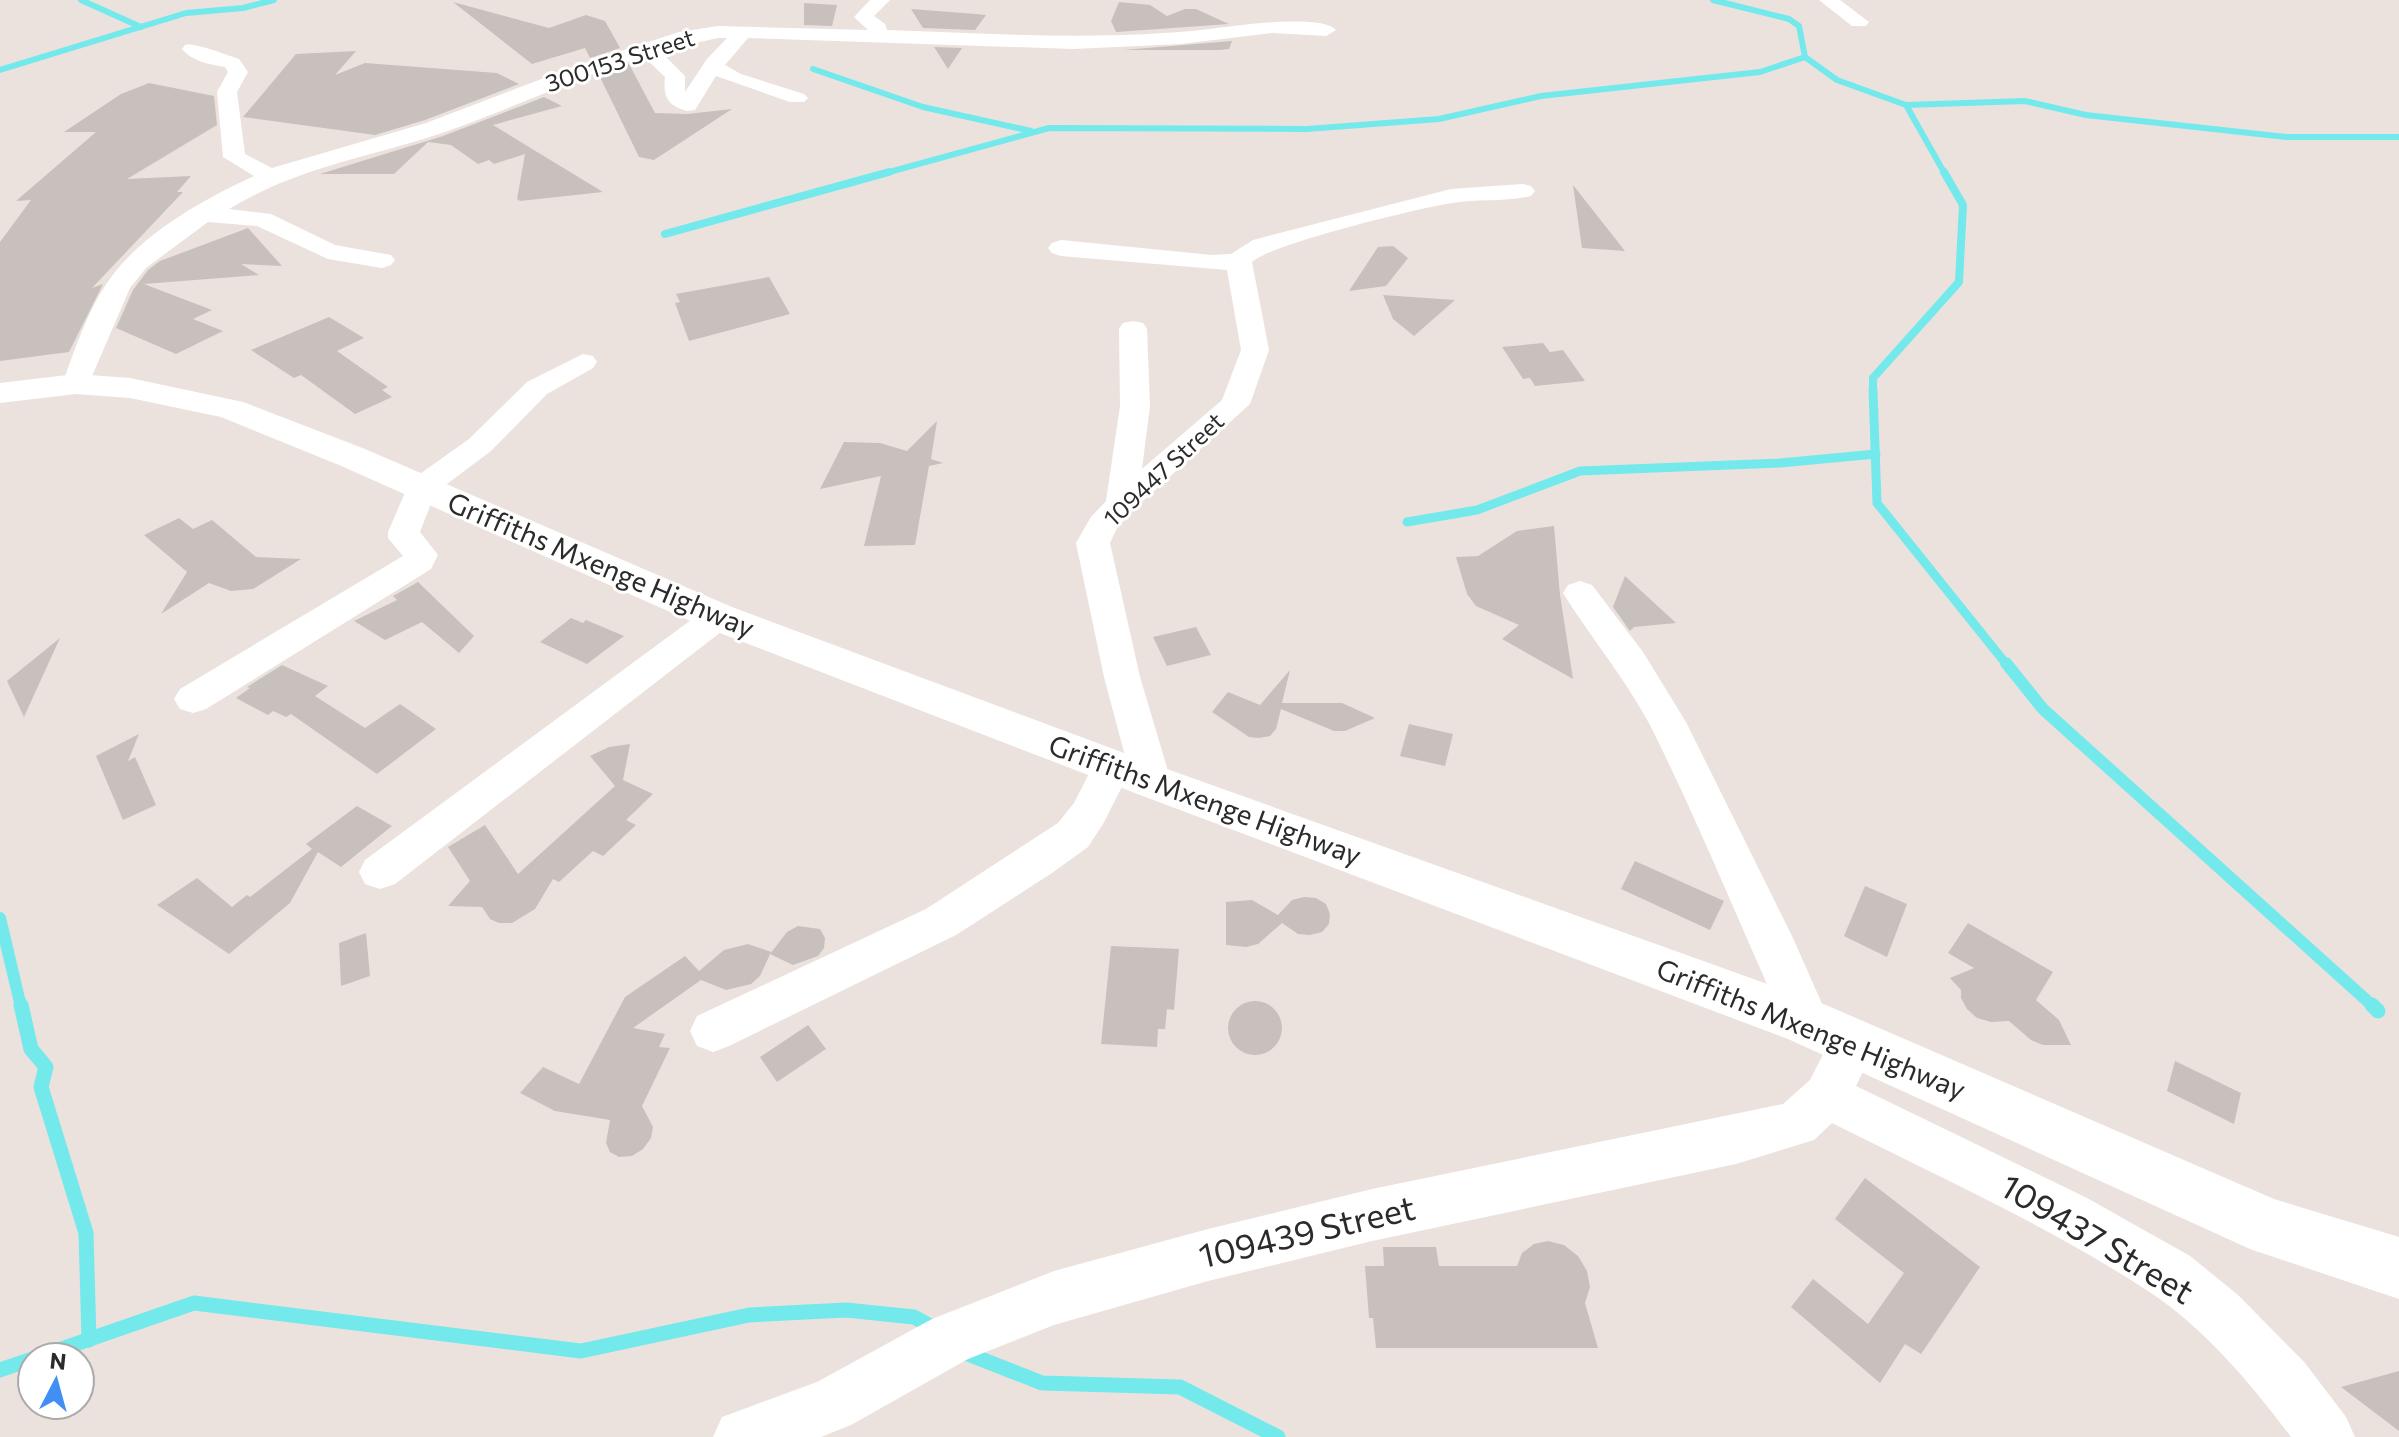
<svg xmlns="http://www.w3.org/2000/svg" width="2399" height="1437" viewBox="0 0 2399 1437" font-family="Commissioner,sans-serif">
<rect width="100%" height="100%" fill="#ece2dd"/>
<g fill="none" stroke-linecap="round" stroke-linejoin="round">
<!-- stream-far4 -->
<g stroke="#73e9ec" stroke-width="6">
<path d="M81,0L141,27"/>
<path d="M1713,0L1789,19L1799,26L1805,57L1837,80L1906,105L2025,101L2086,115L2286,137H2399"/>
<path d="M813,69L923,107L1031,131"/>
<path d="M0,70L186,13L243,8L274,0"/>
<path d="M1906,105L1945,174"/>
<path d="M882,174L1049,128L1307,129L1439,119L1541,96L1760,72L1805,57"/>
</g>
<!-- stream-far3 -->
<g stroke="#73e9ec" stroke-width="8">
<path d="M665,234L889,172"/>
<path d="M1873,392V378L1959,282L1963,205L1944,172"/>
</g>
<!-- stream-far2 -->
<g stroke="#73e9ec" stroke-width="9">
<path d="M1873,390L1877,503L2007,665"/>
<path d="M1407,522L1477,510L1580,471L1780,463L1876,454"/>
</g>
<!-- stream-far1 -->
<g stroke="#73e9ec" stroke-width="12">
<path d="M2006,663L2043,709L2374,1007"/>
<path d="M0,918L21,1007"/>
</g>
<!-- stream -->
<g stroke="#73e9ec" stroke-width="15">
<path d="M21,1005L31,1049L46,1067L41,1087L86,1233L89,1340"/>
<path d="M2372,1005L2378,1011"/>
<path d="M963,1349L968,1354L1042,1383L1180,1387L1278,1437"/>
<path d="M38,1357L194,1303L581,1351L749,1315L846,1310L914,1317L936,1329"/>
<path d="M0,1370L32,1359"/>
</g>
</g>
<!-- building -->
<g fill="#c8c0bc">
<path d="M453,2L549,28L586,15L605,21L620,48L590,58L585,48L532,64Z"/>
<path d="M1119,2L1150,5L1167,16L1185,9H1196L1229,24L1116,32L1111,21Z"/>
<path d="M804,3L837,5L832,26L804,25Z"/>
<path d="M911,9L976,14L986,15L975,30L923,28Z"/>
<path d="M1232,41L1229,49L1219,50H1123Z"/>
<path d="M934,47L962,48L948,69Z"/>
<path d="M356,51L335,75L365,63L497,73L519,84L425,120L375,135L243,117L296,54Z"/>
<path d="M629,64L655,113L687,114L732,109L654,160L639,157L599,75Z"/>
<path d="M149,83L214,96L217,125L127,179L191,176L177,192H183L92,288L103,284L69,352L0,361V242L31,200L16,201L96,132H64L121,94Z"/>
<path d="M544,97L562,106L493,125L603,192L520,201L517,199L525,154L494,164L489,160L478,164L451,145L428,142L394,174H320L443,136Z"/>
<path d="M1573,185L1625,251L1582,248Z"/>
<path d="M248,228L282,266L241,264L259,275L144,284L212,310L193,319L223,331L176,354L116,328L133,290L148,270L160,261Z"/>
<path d="M1393,246L1408,258L1386,286L1349,291L1378,247Z"/>
<path d="M769,277L790,314L689,341L675,303L680,302L676,294Z"/>
<path d="M1383,295L1455,300L1414,336L1393,319Z"/>
<path d="M329,317L364,338L337,351L388,387L382,390L392,397L355,414L301,375L294,378L251,350Z"/>
<path d="M1543,343L1550,352L1563,350L1585,381L1535,386L1530,378L1523,379L1502,347Z"/>
<path d="M937,421L931,459L943,463L929,466L915,545L864,546L881,476L820,489L844,442L880,443L907,451Z"/>
<path d="M179,518L193,529L212,520L256,557L301,559L253,589L231,591L209,583L161,614L187,572L144,535Z"/>
<path d="M1554,526L1560,595L1573,679L1502,639L1519,625L1476,606L1467,594L1456,557L1478,556L1517,531Z"/>
<path d="M1625,576L1676,623L1634,627L1630,631L1613,607Z"/>
<path d="M418,582L474,636L459,653L422,622L385,640L354,621L397,600L393,596Z"/>
<path d="M571,618L583,623L586,620L624,636L587,664L540,642Z"/>
<path d="M1196,627L1211,655L1167,666L1153,637Z"/>
<path d="M60,638L24,717L7,681Z"/>
<path d="M282,665L328,686L315,696L365,728L400,704L436,729L377,774L291,714L286,717L273,711L268,715L236,698L250,688L247,687Z"/>
<path d="M1290,670L1282,703H1342L1375,718L1345,731H1334L1281,709L1276,729L1270,736L1259,738L1249,737L1212,712L1228,692L1260,705Z"/>
<path d="M1409,724L1453,734L1445,766L1400,756Z"/>
<path d="M139,734L128,761L135,757L156,805L123,820L96,756Z"/>
<path d="M630,744L623,780L653,794L626,820L636,825L603,856L593,851L559,882L553,879L535,909L512,923H499L490,919L482,907L448,906L470,881L448,847L485,825L518,874L615,786L590,756L609,747Z"/>
<path d="M357,806L392,826L341,867L318,852L290,903L229,954L157,905L197,878L232,907L247,895L250,897L312,849L306,844Z"/>
<path d="M1635,861L1724,901L1710,930L1621,889Z"/>
<path d="M1865,886L1907,904L1887,957L1844,936Z"/>
<path d="M1304,897L1316,898L1326,904L1330,914L1329,924L1322,932L1310,935L1298,934L1282,923L1258,944L1246,947L1226,945V902L1252,900L1278,915L1292,900Z"/>
<path d="M1968,923L2053,972L2036,1000L2059,1020L2071,1045H2043L2031,1040L2009,1021L1991,1022L1977,1018L1967,1009L1961,998V990L1950,978L1974,968L1948,953Z"/>
<path d="M798,926L820,929L825,938L824,948L818,956L793,965L770,954L787,932Z"/>
<path d="M366,933L370,976L341,986L339,943Z"/>
<path d="M748,944L771,952L760,976L751,984L726,990L701,980L633,1028L665,1034L659,1047L670,1048L642,1106L653,1127L651,1138L643,1149L632,1156L619,1157L610,1152L606,1143L610,1120L555,1111L520,1093L543,1067L579,1084L625,997L685,956L699,971L724,950Z"/>
<path d="M1111,946L1179,949L1174,1010L1167,1009L1165,1029H1158L1157,1047L1101,1044Z"/>
<circle cx="1255" cy="1028" r="27"/>
<path d="M808,1025L826,1049L777,1082L760,1057Z"/>
<path d="M2175,1061L2241,1093L2234,1124L2167,1091Z"/>
<path d="M1865,1178L1980,1267L1921,1354L1905,1344L1880,1383L1791,1307L1813,1279L1868,1324L1904,1273L1835,1219Z"/>
<path d="M1548,1241L1564,1245L1578,1256L1587,1271L1590,1287L1585,1303L1598,1348H1376L1373,1318H1369L1365,1266H1384L1383,1247H1436L1439,1266H1517L1522,1253L1534,1244Z"/>
<path d="M2399,1371V1431L2341,1387Z"/>
</g>
<g fill="none" stroke-linecap="round" stroke-linejoin="round">
<!-- street -->
<g fill="#fff" fill-rule="evenodd">
<path d="M870,0H890L874,16L885,24L887,30C995,34 1103,41 1210,29C1234,26 1321,13 1336,30L1326,36L1273,33L1181,44L1073,49L748,38L725,65L741,74L804,94L808,98L804,102H790L716,76L695,110L687,111C667,106 663,96 665,77L643,56C575,79 510,109 442,133C367,158 298,167 229,209L271,214L335,245L391,255L395,260L391,265L382,268L328,259L257,226L208,222L146,268L130,288L86,390L76,393L66,390L62,384C75,350 86,314 107,283C139,235 202,200 254,176L223,157L217,92L228,72L225,67C209,64 193,62 182,49L185,45C194,42 226,55 239,59L248,72L237,92L245,154L272,168L426,123L581,64L679,32L718,26L868,30L854,17ZM718,38H727L707,59L685,92V76L660,51Z"/>
<path d="M1819,0H1840L1869,22L1866,26H1852Z"/>
<path d="M1523,184L1531,186L1535,191L1531,196C1506,202 1478,199 1452,203C1419,208 1271,244 1252,262L1269,350L1250,404L1133,510L1117,528L1110,543L1140,677L1171,781L1165,792L1151,796L1137,792L1129,773L1103,824L1088,847L1052,873L956,935L729,1046L713,1052L697,1046L690,1031L697,1016L926,909L1058,823L1074,803L1098,756L1112,752L1125,756L1104,677L1076,543L1091,517L1106,501L1120,406L1119,329L1123,323L1133,321L1143,323L1147,329L1150,406L1142,469L1222,400L1241,350L1227,270L1061,256L1052,253L1048,248L1052,243L1061,240L1212,255L1231,254L1253,240L1451,189Z"/>
<path d="M583,354L593,356L597,362L593,368L547,394L491,451L435,493L420,532L438,555L431,569L206,709L193,713L180,709L174,699L180,689L403,556L388,538V532L410,481L469,439L527,382Z"/>
<path d="M1580,581L1592,585L1643,652L1686,722L1793,938L1830,1022L1823,1037L1807,1043L1791,1037C1743,933 1701,827 1650,725C1625,678 1591,638 1563,593L1568,585Z"/>
<path d="M718,605L730,609L736,617L730,625L395,884L380,889L365,884L359,872L365,860L706,609Z"/>
<path d="M1854,1021L1871,1027L1877,1042L1856,1086L2087,1198L2190,1256L2238,1295L2305,1363L2346,1417L2355,1437H2291C2252,1385 2205,1329 2151,1293C2051,1227 1939,1177 1832,1123L1814,1140L1736,1164L1372,1241L1208,1281L1054,1325L968,1359L851,1425L821,1437H713L722,1417L817,1382L932,1319L1054,1271L1208,1229L1372,1189L1783,1104L1810,1080L1837,1027Z"/>
</g>
<!-- secondary -->
<path fill="#fff" fill-rule="evenodd" d="M76,374L130,378L243,402L365,449L732,607L1167,769L1826,1005L2274,1199L2399,1237V1299L2250,1249L1788,1039L1135,793L704,627L339,465L221,417L130,398L76,394L0,403V383Z"/>
</g>
<g text-anchor="middle" stroke-width="6" stroke-linejoin="round" paint-order="stroke">
<!-- far-street labels -->
<g font-size="24" fill="#2b2b2b" stroke="#fff">
<text transform="translate(620 61) rotate(-18)" y="8">300153 Street</text>
<text transform="translate(1164 470) rotate(-43)" y="8">109447 Street</text>
</g>
<!-- street labels -->
<g font-size="28" fill="#2b2b2b" stroke="#fff">
<text transform="translate(601 565) rotate(23)" y="10">Griffiths Mxenge Highway</text>
<text transform="translate(1205 800) rotate(20)" y="10">Griffiths Mxenge Highway</text>
<text transform="translate(1811 1029) rotate(22)" y="10">Griffiths Mxenge Highway</text>
</g>
<!-- near-street labels -->
<g font-size="34" fill="#2b2b2b" stroke="#fff">
<text transform="translate(1307 1232) rotate(-13)" y="12">109439 Street</text>
<text transform="translate(2097 1239) rotate(31)" y="12">109437 Street</text>
</g>
</g>
<!-- north arrow -->
<g transform="translate(56 1381) rotate(6)"><circle r="38" fill="#ffffff" stroke="#aaaaaa" stroke-width="2"/>
<path d="M0-6L14 30L0 20L-14 30Z" fill="#418ff5"/>
<text y="-12" font-size="22" font-weight="bold" text-anchor="middle" fill="#2b2b2b">N</text>
</g>
</svg>
